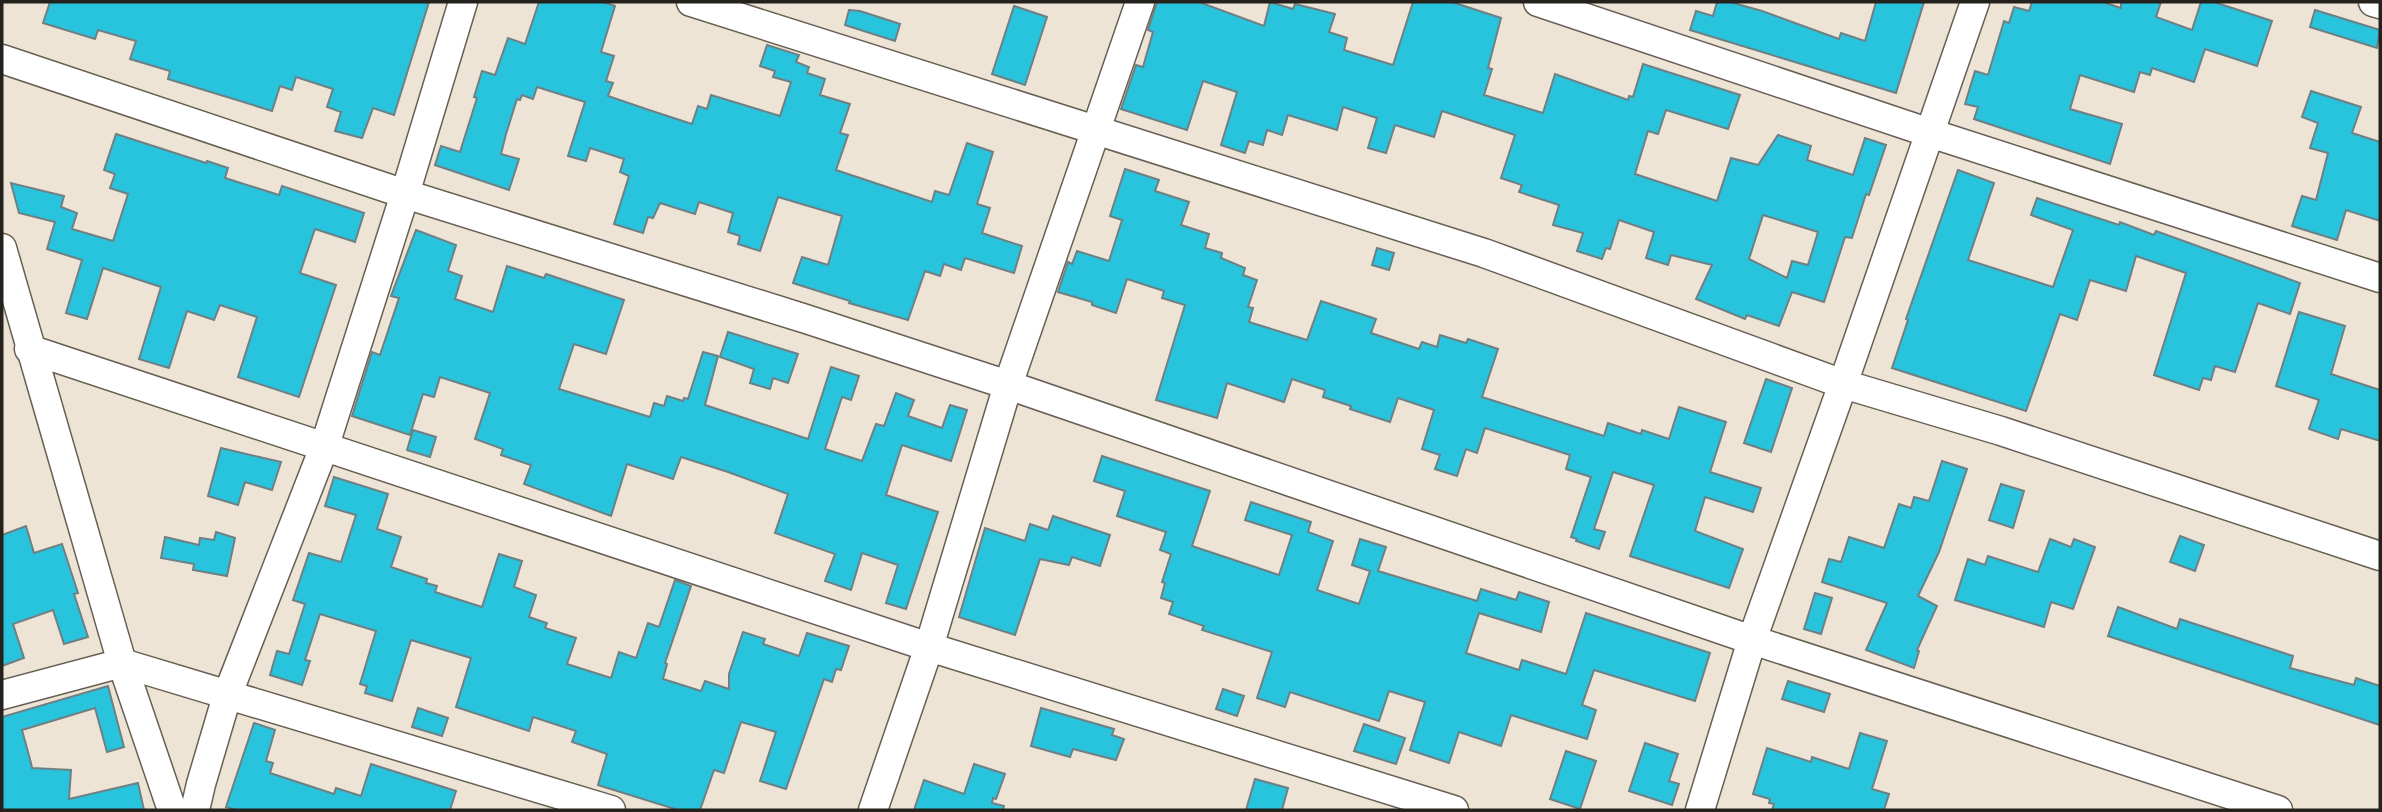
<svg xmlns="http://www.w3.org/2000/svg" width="2382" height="812" viewBox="0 0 2382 812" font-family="'IBM Plex Sans',sans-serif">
<rect width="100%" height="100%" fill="#ede4d5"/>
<!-- building -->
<g fill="#28c3dc" stroke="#6e8084" stroke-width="2" fill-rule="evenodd">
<path d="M50,2H429L394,115L373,108L362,138L335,131L341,112L327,107L333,89L296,77L292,90L280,86L272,111L237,100L168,79L170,71L130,59L136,41L98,30L95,39L43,23Z"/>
<path d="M539,2H603L615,6L601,52L614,56L606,81L613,83L608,96L649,110L692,124L698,106L707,109L711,95L780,116L791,82L773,77L775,71L760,66L767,45L799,55L796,62L809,67L807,73L825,79L820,95L850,104L840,133L848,135L836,170L932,202L935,191L949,195L967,143L993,152L977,204L990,208L982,233L1022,246L1014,273L965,258L961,270L944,264L940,276L925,271L908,320L849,303L850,301L793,283L802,257L828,265L842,216L778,197L760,251L738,244L740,236L728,232L733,213L699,202L695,214L660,203L653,218L648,217L643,233L614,224L629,176L620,172L624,159L590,148L586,161L568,156L585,102L537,87L533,99L522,95L520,100L517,99L506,134L501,154L519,159L509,190L435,165L441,146L460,152L477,98L474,97L482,71L495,75L508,38L525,44Z"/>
<path d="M1157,2H1199L1264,26L1270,2L1293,9L1295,4L1335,14L1329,32L1347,38L1344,50L1393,65L1413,2H1452L1501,18L1488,68L1492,69L1484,95L1543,113L1555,74L1628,100L1629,96L1633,97L1643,64L1740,95L1728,129L1666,110L1658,134L1648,131L1635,174L1717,201L1731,158L1758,165L1778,135L1811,146L1807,160L1853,175L1865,138L1886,145L1869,195L1866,194L1852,238L1845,237L1824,302L1792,292L1779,326L1747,315L1745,319L1696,299L1712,265L1671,255L1668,265L1646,258L1654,232L1619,220L1610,249L1606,248L1602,259L1577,251L1583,233L1553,225L1559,205L1519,192L1522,185L1501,178L1515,135L1442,111L1434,137L1395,125L1386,153L1368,148L1377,118L1343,107L1337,130L1288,115L1282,135L1267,130L1263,145L1249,141L1245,153L1221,145L1237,92L1203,81L1187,130L1121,109L1136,65L1143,67L1153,32L1148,30ZM1763,215L1818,232L1808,265L1792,261L1787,278L1749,259Z"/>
<path d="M1717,2H1730L1762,11L1839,39L1841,33L1865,41L1876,2H1924L1896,93L1690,30L1696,11L1713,16Z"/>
<path d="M2032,2H2103L2121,8V2H2161L2156,17L2192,30L2201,2H2214L2272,21L2257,66L2205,49L2194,82L2152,68L2150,75L2140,72L2134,92L2080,75L2070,109L2122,124L2110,164L1974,119L1978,107L1965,104L1975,71L1988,75L2004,21L2009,23L2014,7L2029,11Z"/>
<path d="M1014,6L1047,17L1025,85L992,74Z"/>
<path d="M849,10L860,11L900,24L895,41L845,25Z"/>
<path d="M2315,10L2380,30L2377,48L2310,27Z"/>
<path d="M2311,91L2361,107L2352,133L2380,142V221L2346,210L2337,240L2292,226L2302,196L2316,200L2328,153L2310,148L2318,123L2302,117Z"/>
<path d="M116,134L206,163L207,161L228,168L225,178L279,195L282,186L364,213L355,242L315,229L300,273L336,285L299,397L238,377L257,317L220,305L214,320L187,311L169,368L139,359L161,287L103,268L87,319L66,313L82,260L47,249L55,222L19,213L11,183L64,196L61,207L77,213L72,229L113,241L128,194L110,188L115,174L104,170Z"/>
<path d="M1125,169L1159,180L1155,191L1189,202L1181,225L1209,234L1205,248L1222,253L1221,258L1245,268L1243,275L1257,280L1248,307L1253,308L1249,322L1307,340L1321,301L1376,319L1371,333L1419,349L1422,342L1437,347L1440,335L1466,343L1468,339L1498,349L1482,397L1604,436L1608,423L1641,434L1642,430L1669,439L1679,407L1726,422L1710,472L1761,488L1753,512L1705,497L1695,531L1743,549L1729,588L1630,556L1654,485L1613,472L1594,529L1605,532L1599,549L1576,541L1577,539L1571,537L1591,477L1566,469L1570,455L1485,428L1477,453L1466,449L1457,476L1435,469L1440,455L1422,449L1434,410L1398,398L1390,422L1350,409L1351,406L1323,397L1325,390L1292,379L1284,402L1227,383L1217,418L1156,400L1185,305L1162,298L1164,291L1127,279L1116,313L1092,305V302L1058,292L1068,262L1072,264L1077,251L1109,261L1122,220L1110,216Z"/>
<path d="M1958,170L1994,183L1968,260L2053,287L2073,230L2031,215L2037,198L2119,225L2120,222L2154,235L2156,231L2300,283L2290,314L2258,303L2235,372L2215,366L2211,380L2203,378L2199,390L2154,375L2186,273L2136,256L2126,291L2090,280L2077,320L2060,314L2026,411L1892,368L1908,320L1906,319Z"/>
<path d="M416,230L456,245L448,271L462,276L455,299L493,312L507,266L544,278L546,274L624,300L606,354L574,344L559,389L650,417L654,403L664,406L667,396L683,401L684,398L688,399L703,352L718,356L705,405L808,439L831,367L859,376L851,400L842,397L825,449L862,461L876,424L884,426L896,393L914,400L908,416L942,428L950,405L967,410L951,461L902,445L886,495L938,512L906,609L886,603L898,565L862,553L851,590L825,581L835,554L775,533L788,494L728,472L681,457L673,479L627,464L611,516L524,484L531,465L501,455L503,449L475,439L490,393L440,377L434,397L423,394L410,435L352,416L372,352L380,355L399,298L391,296Z"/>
<path d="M1377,248L1394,253L1389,270L1372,265Z"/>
<path d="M2299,312L2345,326L2331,374L2380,390V441L2341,429L2338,439L2309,429L2319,400L2276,386Z"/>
<path d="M728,332L798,354L788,383L773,378L770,389L750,383L754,369L720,357Z"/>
<path d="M1766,379L1792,388L1771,452L1744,443Z"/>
<path d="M413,430L436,437L430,457L407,450Z"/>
<path d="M221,448L281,462L272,490L245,482L238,505L208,496Z"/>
<path d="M1102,456L1210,491L1192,546L1279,575L1292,535L1245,520L1251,502L1311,522L1308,532L1333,541L1317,590L1359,604L1370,571L1352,565L1360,539L1386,547L1378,571L1477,601L1481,589L1516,600L1519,592L1549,602L1541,632L1479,613L1466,653L1519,670L1522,660L1566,674L1586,613L1710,653L1695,701L1594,670L1582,705L1596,710L1587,739L1511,715L1501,746L1459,732L1449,763L1410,750L1425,702L1389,691L1379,721L1290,692L1285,707L1257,698L1272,652L1202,630L1204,626L1169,614L1173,602L1161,598L1165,583L1162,582L1171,554L1160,550L1166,532L1117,516L1125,491L1094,481Z"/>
<path d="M1942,461L1967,469L1939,552L1918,596L1937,606L1917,650L1919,651L1914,668L1866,650L1887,603L1822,582L1829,559L1841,562L1849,537L1884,548L1899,504L1911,508L1914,497L1929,501Z"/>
<path d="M334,477L388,494L377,529L401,537L391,567L427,579L426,583L437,586L435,592L482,607L499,554L522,561L514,587L536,595L529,617L547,623L545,628L576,638L567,664L611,678L619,652L636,658L648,623L659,627L675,580L691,586L665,663L667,664L663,679L701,691L705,681L729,689V674L743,632L765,639L763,644L799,656L807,633L849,646L841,670L836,669L832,682L824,679L786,789L760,781L776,732L741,722L724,773L714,770L700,810H678L598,785L607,754L572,742L576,731L533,717L529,731L456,707L471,658L411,640L392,701L365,693L367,686L360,684L376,631L320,614L305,660L310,661L302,685L270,675L277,651L289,654L305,604L293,600L309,553L341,562L356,515L325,506Z"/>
<path d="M2001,484L2024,491L2013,528L1989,520Z"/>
<path d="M1053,516L1110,535L1100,566L1072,557L1069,565L1040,559L1015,635L959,617L985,528L1025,541L1030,524L1048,530Z"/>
<path d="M26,526L34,553L62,544L78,593L74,594L88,637L64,644L53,610L13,624L24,658L2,666V535Z"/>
<path d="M216,532L235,538L227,576L193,570L194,564L161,558L165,537L199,545L200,538L214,540Z"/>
<path d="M2180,536L2204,545L2195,571L2170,562Z"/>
<path d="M2050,539L2071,547L2074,539L2095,547L2073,609L2051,602L2044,627L1955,600L1968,559L1985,565L1988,556L2038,572Z"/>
<path d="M1815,593L1832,598L1821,634L1804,629Z"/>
<path d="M2118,607L2177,629L2180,619L2293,656L2290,668L2354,685L2356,678L2380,686V725L2108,636Z"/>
<path d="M1788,681L1830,694L1824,712L1782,699Z"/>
<path d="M108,686L124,747L107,752L95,708L22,730L31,763L32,768L71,770L69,799L138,783L144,810H2V717Z"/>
<path d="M1223,689L1244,696L1237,716L1216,709Z"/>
<path d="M418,708L448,718L442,736L412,727Z"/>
<path d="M1041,708L1114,729L1112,735L1124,739L1116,760L1073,749L1070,757L1031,746Z"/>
<path d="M254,723L275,730L266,761L273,763L270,773L334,794L336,788L361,796L371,764L456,791L450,810H236L226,807Z"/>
<path d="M1364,724L1405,738L1396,764L1354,751Z"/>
<path d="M1860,733L1887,741L1872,789L1889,794L1884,810H1772L1774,804L1769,803L1770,799L1753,794L1767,748L1811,762L1812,757L1849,769Z"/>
<path d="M1645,743L1678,754L1669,781L1679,784L1672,805L1629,791Z"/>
<path d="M1566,751L1596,761L1580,809L1550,799Z"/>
<path d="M974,764L1005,774L996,799L993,798L992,803L1004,806L1003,810H914L924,780L964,794Z"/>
<path d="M1255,779L1288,788L1282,810H1246Z"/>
</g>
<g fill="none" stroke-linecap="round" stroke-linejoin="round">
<!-- minor casing -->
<g stroke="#675f53" stroke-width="31">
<g id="minor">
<path d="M691,2L1484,253L1843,384L2001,431L2380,556"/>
<path d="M1538,2L1930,133L2380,278"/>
<path d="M2373,2L2380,4"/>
<path d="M2,59L405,194L806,319L1008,385L1752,640L2278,810"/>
<path d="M2,248L122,663L172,810"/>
<path d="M29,349L929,647L1454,810"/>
<path d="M2,695L122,663L611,810"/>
<path d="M195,810L201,784L227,696L325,445L405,194L463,2"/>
<path d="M873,810L929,647L1008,385L1140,2"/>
<path d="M1700,810L1752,640L1843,384L1975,2"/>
</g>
</g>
<!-- minor -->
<use href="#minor" stroke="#fff" stroke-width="28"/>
</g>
<!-- border -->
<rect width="2382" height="812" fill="none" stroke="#25221d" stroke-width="7"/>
</svg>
